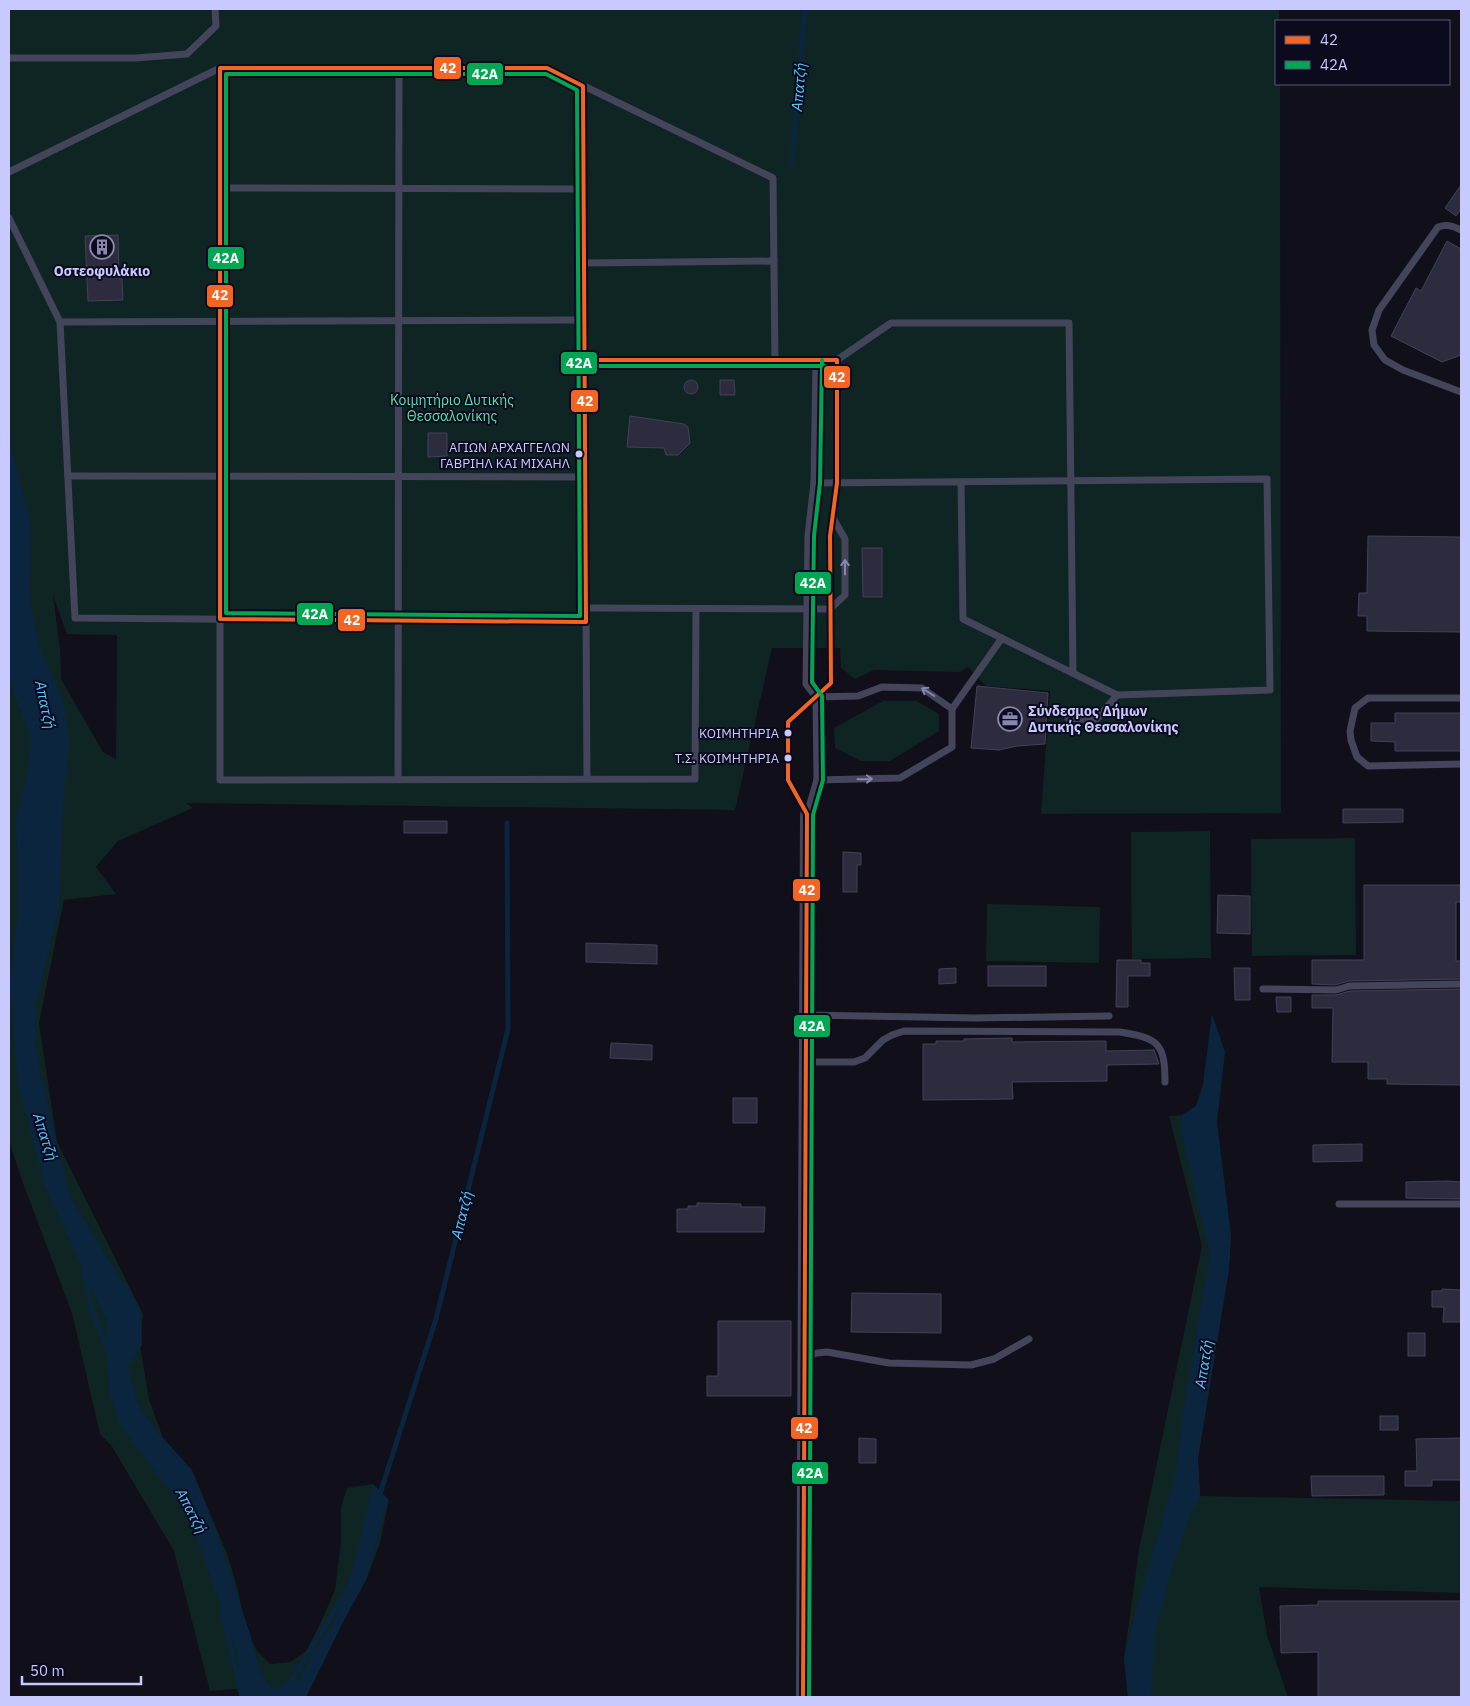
<svg xmlns="http://www.w3.org/2000/svg" width="1470" height="1706" viewBox="0 0 1470 1706" font-family="'IBM Plex Sans',sans-serif">
<rect width="100%" height="100%" fill="#100f1a"/>
<!-- green -->
<g fill="#0e2523" fill-rule="evenodd">
<path d="M9,9H1279V21H1276V84H1280L1281,813L1041,814L1050,691L986,686L968,667L960,672L874,670L855,679L841,668L840,648H772L735,810L186,803L193,808L118,841L96,867L116,894L64,900L39,1023L57,1142L143,1314L140,1345L149,1400L165,1443L195,1477L227,1554L238,1590L245,1627L257,1651L270,1664L290,1662L306,1651L321,1622L335,1590L341,1542V1507L347,1488L373,1484L389,1500L380,1543L367,1578L344,1620L306,1697L248,1688L210,1691L174,1551L111,1445L100,1434L72,1313L23,1183L9,1141ZM53,595L67,634L117,635L116,759L103,752L61,679L60,649Z"/>
<path d="M883,701H917L939,714V731L890,761H861L835,748L834,728Z"/>
<path d="M1210,831L1211,958L1132,959L1131,832Z"/>
<path d="M1355,838L1356,955L1252,956L1251,839Z"/>
<path d="M987,904L1100,907L1099,963L986,961Z"/>
<path d="M1197,1114L1231,1239L1229,1264L1198,1458L1200,1496L1461,1501V1593L1259,1587L1267,1635L1288,1697H1128L1124,1658L1139,1549L1202,1246L1169,1116Z"/>
</g>
<!-- water -->
<g fill="#0b253f">
<path d="M9,439L31,526L30,601L39,646L64,704L70,741L64,793L59,908L32,1020L40,1073L70,1197L108,1260L130,1291L141,1315L142,1345L128,1366L137,1403L155,1429L192,1470L212,1520L232,1579L250,1634L260,1672L272,1689L299,1680L315,1650L334,1622L354,1564L373,1484L388,1499L367,1578L344,1620L306,1697H242L237,1652L189,1516L121,1427L109,1391L107,1357V1322L44,1184L18,1084L10,985L19,904L16,820L27,776L31,737L14,695L9,669Z"/>
<path d="M1212,1014L1225,1052L1217,1122L1231,1235L1229,1270L1198,1458L1200,1496L1191,1512L1172,1568L1155,1632L1151,1697H1128L1124,1658L1139,1600L1174,1482L1187,1387L1210,1254L1182,1136V1115L1196,1106L1203,1084Z"/>
</g>
<g fill="none" stroke-linecap="round" stroke-linejoin="round">
<!-- stream -->
<g stroke="#0b253f" stroke-width="5">
<path d="M792,165L805,9"/>
<path d="M34,1007V1038"/>
<path d="M84,1269L91,1307L109,1354"/>
<path d="M379,1497L436,1319L508,1029L507,823"/>
<path d="M222,1609L242,1697"/>
<path d="M281,1697L346,1592"/>
</g>
</g>
<!-- building -->
<g fill="#2d2c3e" stroke="#424158">
<path d="M1461,185V209L1456,216L1445,208Z"/>
<path d="M118,235L119,279H122L123,300L88,301L85,236Z"/>
<path d="M1447,241L1461,249V355L1442,362L1391,336L1416,288L1421,291Z"/>
<path d="M720,380H734L735,395H720Z"/>
<circle cx="691" cy="387" r="7"/>
<path d="M630,416L684,424L688,427L690,443L678,455H666L664,448L627,447Z"/>
<path d="M428,433H447V456L428,457Z"/>
<path d="M1368,536L1461,537V632L1367,631V616H1358L1359,593H1367Z"/>
<path d="M862,548H882V597H863Z"/>
<path d="M977,686L1048,693L1045,744L1017,746L999,750L971,748Z"/>
<path d="M1395,713H1461V751H1395V742L1371,741V723H1395Z"/>
<path d="M1343,809H1403V822L1343,823Z"/>
<rect x="404" y="821" width="43" height="12"/>
<path d="M843,852L861,853V865H857V892H843Z"/>
<path d="M1364,885H1461V902H1456V961H1461V979L1349,981L1335,985L1312,984V960H1364Z"/>
<path d="M1218,895L1250,896V934L1217,933Z"/>
<path d="M586,943L657,945V964L586,962Z"/>
<path d="M1117,960H1141V963H1150V976H1128V1007H1116Z"/>
<rect x="988" y="966" width="58" height="20"/>
<path d="M956,968V983L939,984V969Z"/>
<path d="M1234,968H1250V1000H1235Z"/>
<path d="M1461,989V1085L1387,1084V1079H1368V1062H1332L1333,1008H1312V995H1336L1350,991Z"/>
<path d="M1276,997H1291V1012H1277Z"/>
<path d="M1012,1038V1042L1106,1041V1051L1154,1050L1159,1064L1107,1065V1081L1012,1082L1013,1099L923,1100V1044H936V1041H964V1039Z"/>
<path d="M611,1043L652,1045V1060L610,1058Z"/>
<rect x="733" y="1098" width="24" height="25"/>
<path d="M1362,1144V1161L1313,1162V1145Z"/>
<path d="M1447,1181L1461,1182V1199L1406,1198V1182Z"/>
<path d="M697,1203L741,1204V1207H765L764,1232H677V1209H688V1206H697Z"/>
<path d="M1442,1289L1461,1290V1322H1443L1444,1307H1432V1291H1442Z"/>
<path d="M852,1293L941,1294V1333L851,1332Z"/>
<path d="M718,1321H791V1396H707V1376H718Z"/>
<rect x="1408" y="1333" width="17" height="23"/>
<rect x="1380" y="1416" width="18" height="14"/>
<path d="M859,1438L876,1439V1463H859Z"/>
<path d="M1461,1438V1480H1432V1486H1405V1471H1417L1416,1439Z"/>
<path d="M1311,1476H1384V1495L1312,1496Z"/>
<path d="M1318,1601H1461V1697H1318V1652L1281,1653L1280,1606L1318,1605Z"/>
</g>
<g fill="none" stroke-linecap="round" stroke-linejoin="round">
<!-- service -->
<g stroke="#44455b" stroke-width="7">
<path d="M9,58H136L187,54L216,26L215,9"/>
<path d="M220,68V780L695,779L696,609"/>
<path d="M583,86L587,779"/>
<path d="M9,172L220,68H547L773,178L775,360"/>
<path d="M220,188L584,189"/>
<path d="M9,218L60,322L75,618L586,622"/>
<path d="M1461,230C1453,226 1447,224 1438,227L1379,310L1372,330L1374,345L1385,360L1403,370L1461,392"/>
<path d="M584,263L774,261"/>
<path d="M60,322L584,320"/>
<path d="M585,360H837L891,323H1069L1073,673"/>
<path d="M68,476L585,477"/>
<path d="M814,483C965,482 1116,481 1267,479L1270,690L1117,695L963,619L961,482"/>
<path d="M586,608L830,609L845,595V539L833,518"/>
<path d="M816,697L858,696L882,687L922,688L952,709V747L900,778L817,780"/>
<path d="M1461,698H1368L1355,708L1350,731L1351,740L1357,757L1368,766L1461,764"/>
<path d="M952,709L1002,638"/>
<path d="M1068,718L1096,720L1117,695"/>
<path d="M398,779L399,68"/>
<path d="M807,814L788,780V722L831,683L830,536L837,483V360"/>
<path d="M807,814L817,780L816,697L806,684L808,536L814,483L816,360"/>
<path d="M1263,989L1336,990L1349,986L1461,984"/>
<path d="M806,1015L975,1018L1109,1016"/>
<path d="M805,1062H854L865,1058L883,1040L892,1035L904,1031L1120,1032C1158,1038 1165,1043 1165,1082"/>
<path d="M1339,1204H1461"/>
<path d="M805,1357L817,1353L827,1352L889,1363L971,1365L994,1359L1029,1339"/>
</g>
<!-- minor -->
<path stroke="#44455b" stroke-width="14" d="M803,1697L807,814"/>
<!-- bus-1 casing -->
<g stroke="#0c0b1e" stroke-width="8">
<g id="bus-1">
<path d="M220,68H547L583,86L586,622L220,619Z"/>
<path d="M585,360H837V483L830,536L831,683L788,722V780L807,814L803,1697"/>
</g>
</g>
<!-- bus-2 casing -->
<g stroke="#0c0b1e" stroke-width="8">
<g id="bus-2">
<path d="M226,74H546L577,90L580,616L226,613Z"/>
<path d="M585,366H831V384"/>
<path d="M809,1697L813,815L823,780L822,696L812,682L814,536L820,483L822,360"/>
</g>
</g>
<!-- bus-1 -->
<use href="#bus-1" stroke="#f26522" stroke-width="4"/>
<!-- bus-2 -->
<use href="#bus-2" stroke="#00a651" stroke-width="4"/>
</g>
<!-- one-way arrows -->
<defs><path id="oneway-shaft" d="M-6 0H5M1.5-3L5.5 0L1.5 3" fill="none" stroke-width="1.6" stroke-linecap="round" stroke-linejoin="round" transform="scale(1.25)"/></defs>
<g stroke="#8687ad">
<use href="#oneway-shaft" transform="translate(845 567) rotate(-90)"/>
<use href="#oneway-shaft" transform="translate(928 692) rotate(-148)"/>
<use href="#oneway-shaft" transform="translate(865 779) rotate(-1)"/>
</g>
<!-- icons -->
<defs>
<g id="building-ring" transform="scale(1.25)"><circle r="9.5" fill="#0c0b1e" stroke="#8888af" stroke-width="1.5"/><path d="M-4-6H4V6H1V3H-1V6H-4ZM-2.5-4.3h1.7v1.8h-1.7ZM.8-4.3h1.7v1.8H.8ZM-2.5-1h1.7V.8h-1.7ZM.8-1h1.7V.8H.8Z" fill="#8888af"/></g>
<g id="office-ring" transform="scale(1.25)"><circle r="9.5" fill="#0c0b1e" stroke="#8888af" stroke-width="1.5"/><path d="M-6-3h4V-5.5h4V-3h4V5H-6ZM-1-4.5V-3h2v-1.5ZM-6 0V1H6V0Z" fill="#8888af"/></g>
</defs>
<g fill-rule="evenodd">
<use href="#building-ring" x="102" y="247"/>
<use href="#office-ring" x="1010" y="719"/>
</g>
<!-- markers -->
<g fill="#c8c9ff" stroke="#0c0b1e" stroke-width="2">
<circle cx="579" cy="454" r="4.5"/>
<circle cx="788" cy="733" r="4.5"/>
<circle cx="788" cy="758" r="4.5"/>
</g>
<g text-anchor="middle" stroke-width="4" stroke-linejoin="round" paint-order="stroke">
<!-- bus labels -->
<g font-size="13" fill="#c8c9ff" stroke="#0c0b1e" text-anchor="end">
<text x="570" y="452">ΑΓΙΩΝ ΑΡΧΑΓΓΕΛΩΝ<tspan x="570" dy="16">ΓΑΒΡΙΗΛ ΚΑΙ ΜΙΧΑΗΛ</tspan></text>
<text x="779" y="738">ΚΟΙΜΗΤΗΡΙΑ</text>
<text x="779" y="763">Τ.Σ. ΚΟΙΜΗΤΗΡΙΑ</text>
</g>
<!-- poi labels -->
<g font-size="14" font-weight="bold" fill="#c8c9ff" stroke="#0c0b1e">
<text x="102" y="276">Οστεοφυλάκιο</text>
<text x="1028" y="716" text-anchor="start">Σύνδεσμος Δήμων<tspan x="1028" dy="16">Δυτικής Θεσσαλονίκης</tspan></text>
</g>
<!-- park labels -->
<g font-size="14" fill="#52e2ad" stroke="#0c0b1e">
<text x="452" y="405">Κοιμητήριο Δυτικής<tspan x="452" dy="16">Θεσσαλονίκης</tspan></text>
</g>
<!-- water labels -->
<g font-size="15" font-style="italic" fill="#56c5ff" stroke="#0c0b1e">
<text transform="translate(799 87) rotate(-85)" y="5">Απατζή</text>
<text transform="translate(45 705) rotate(78)" y="5">Απατζή</text>
<text transform="translate(45 1137) rotate(72)" y="5">Απατζή</text>
<text transform="translate(462 1215) rotate(-76)" y="5">Απατζή</text>
<text transform="translate(1204 1364) rotate(-81)" y="5">Απατζή</text>
<text transform="translate(191 1511) rotate(62)" y="5">Απατζή</text>
</g>
</g>
<g stroke="#0c0b1e" stroke-width="2">
<rect x="433" y="56" width="29" height="24" rx="5" fill="#f26522"/>
<rect x="466" y="62" width="38" height="24" rx="5" fill="#00a651"/>
<rect x="207" y="246" width="38" height="24" rx="5" fill="#00a651"/>
<rect x="206" y="284" width="28" height="24" rx="5" fill="#f26522"/>
<rect x="560" y="351" width="38" height="24" rx="5" fill="#00a651"/>
<rect x="823" y="365" width="28" height="24" rx="5" fill="#f26522"/>
<rect x="570" y="389" width="29" height="24" rx="5" fill="#f26522"/>
<rect x="794" y="571" width="38" height="24" rx="5" fill="#00a651"/>
<rect x="296" y="602" width="38" height="24" rx="5" fill="#00a651"/>
<rect x="337" y="608" width="29" height="24" rx="5" fill="#f26522"/>
<rect x="792" y="878" width="29" height="24" rx="5" fill="#f26522"/>
<rect x="793" y="1014" width="38" height="24" rx="5" fill="#00a651"/>
<rect x="790" y="1416" width="29" height="24" rx="5" fill="#f26522"/>
<rect x="791" y="1461" width="38" height="24" rx="5" fill="#00a651"/>
</g>
<g font-size="14" text-anchor="middle" font-weight="bold" fill="#fff">
<text x="448" y="73">42</text>
<text x="485" y="79">42Α</text>
<text x="226" y="263">42Α</text>
<text x="220" y="300">42</text>
<text x="579" y="368">42Α</text>
<text x="837" y="382">42</text>
<text x="585" y="406">42</text>
<text x="813" y="588">42Α</text>
<text x="315" y="619">42Α</text>
<text x="352" y="625">42</text>
<text x="807" y="895">42</text>
<text x="812" y="1031">42Α</text>
<text x="804" y="1433">42</text>
<text x="810" y="1478">42Α</text>
</g>
<!-- border -->
<rect width="1470" height="1706" fill="none" stroke="#c8c9ff" stroke-width="20"/>
<!-- legend -->
<rect x="1275" y="20" width="175" height="65" fill="#0c0b1e" stroke="#575778"/>
<rect x="1285" y="36" width="25" height="8" fill="#f26522" stroke="#575778"/>
<text x="1320" y="45" font-size="15" fill="#c8c9ff">42</text>
<rect x="1285" y="61" width="25" height="8" fill="#00a651" stroke="#575778"/>
<text x="1320" y="70" font-size="15" fill="#c8c9ff">42Α</text>
<!-- scale -->
<path d="M22 1676v8h119v-8" fill="none" stroke="#c8c9ff" stroke-width="2.5"/>
<text x="30" y="1676" font-size="15" fill="#c8c9ff" stroke="#0c0b1e" stroke-width="4" paint-order="stroke">50 m</text>
</svg>
